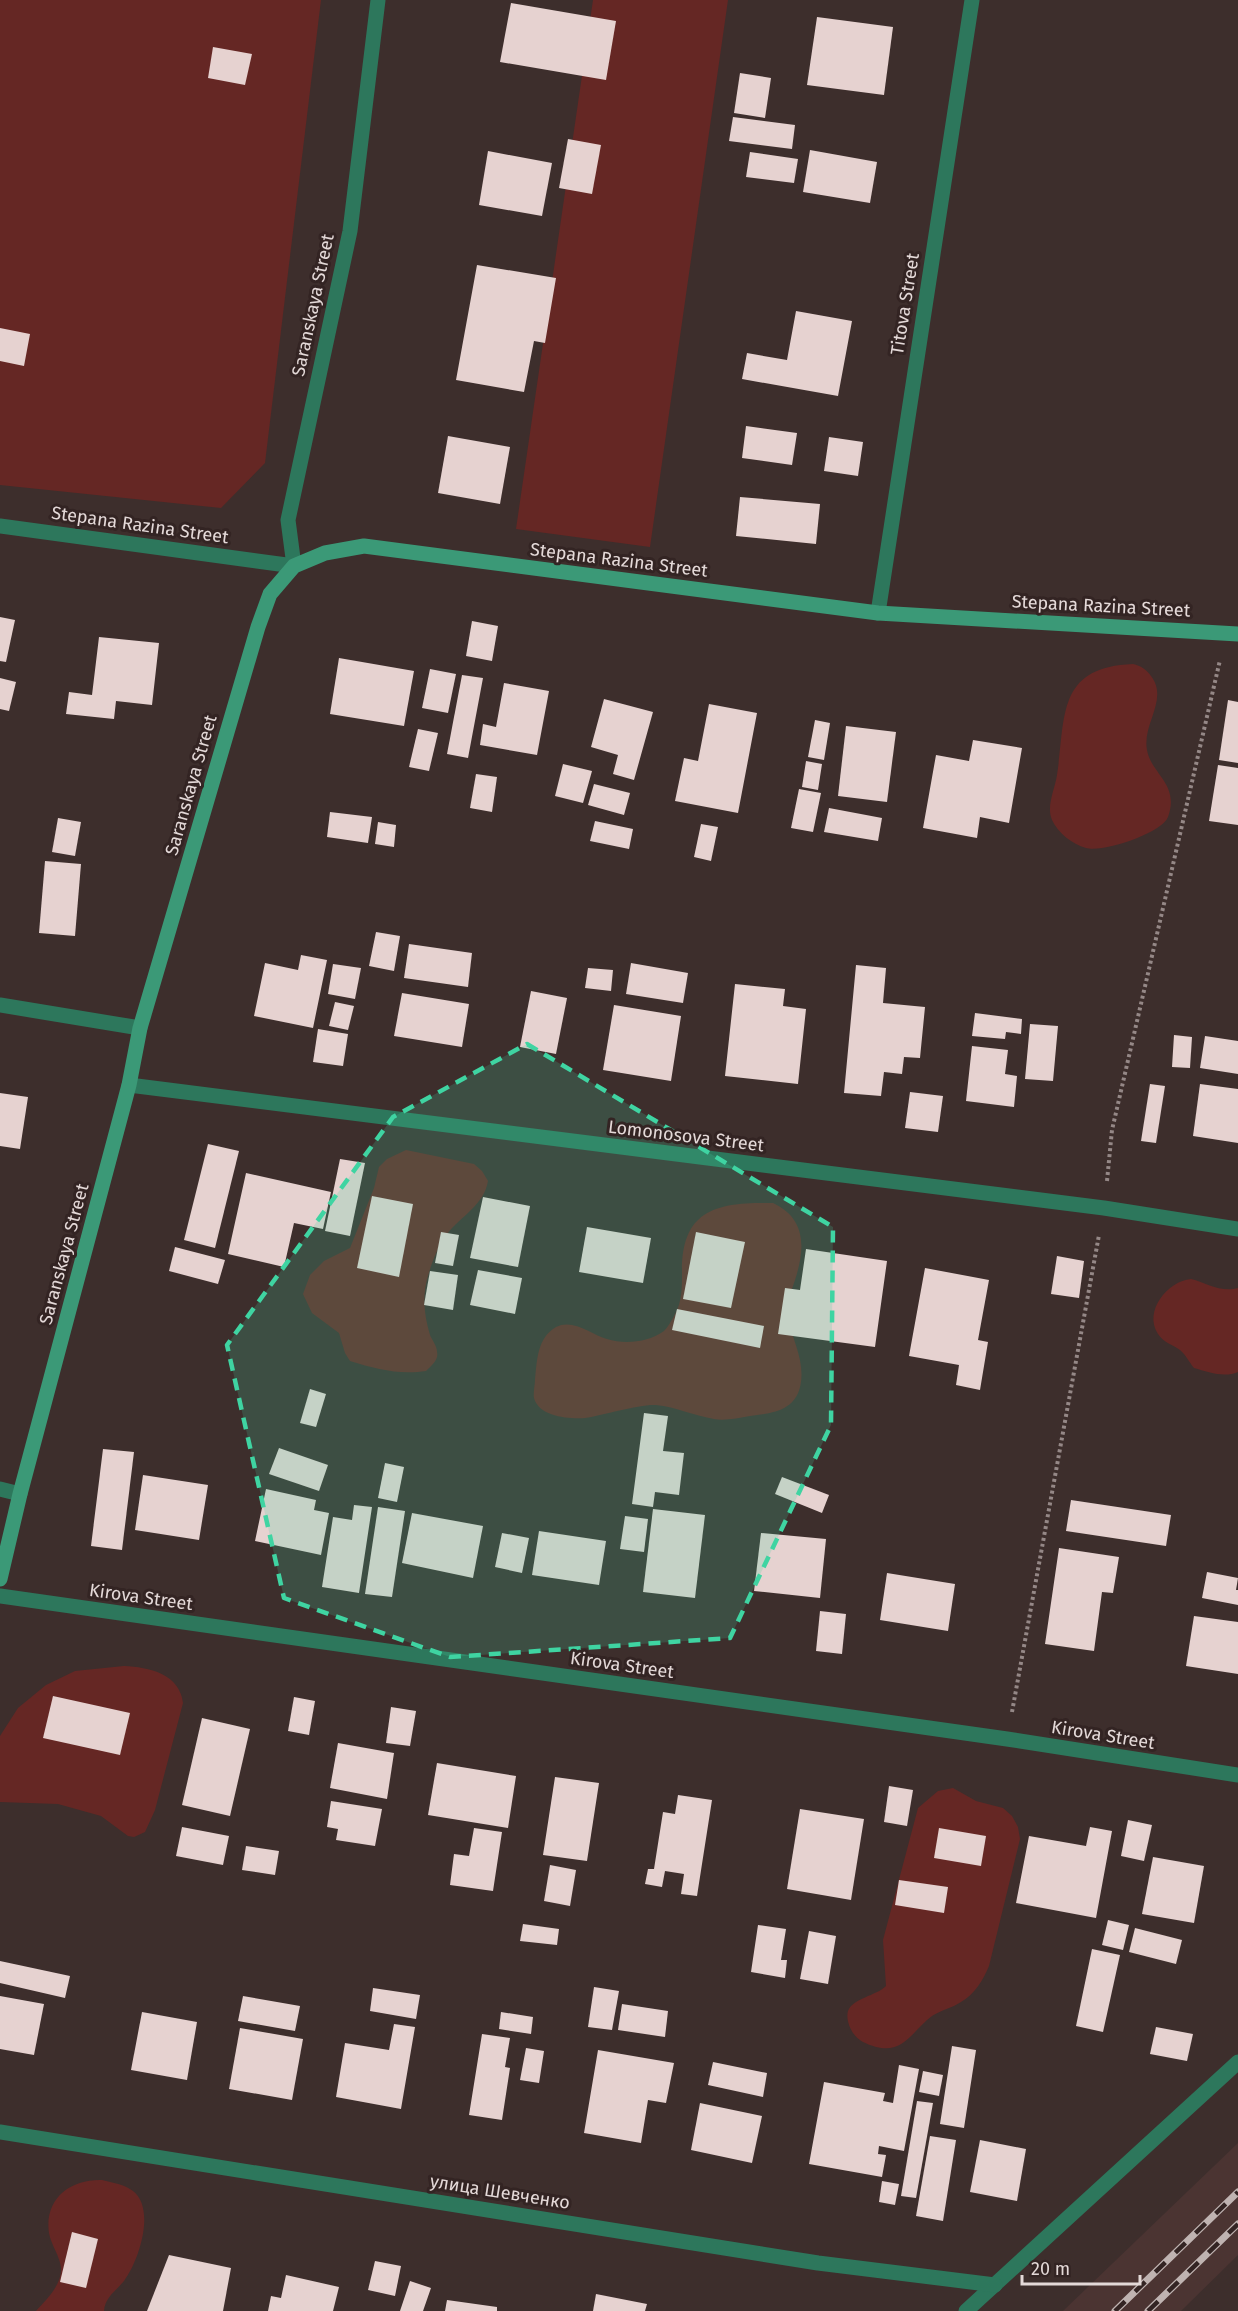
<svg xmlns="http://www.w3.org/2000/svg" width="1238" height="2311" viewBox="0 0 1238 2311" font-family="'Fira Sans',sans-serif">
<rect width="100%" height="100%" fill="#3d2e2c"/>
<!-- built -->
<path fill="#4b3432" d="M1238,2143V2255L1181,2311H1063Z"/>
<!-- green -->
<g fill="#652724">
<path d="M0,0H321L265,463L221,508L0,485Z"/>
<path d="M593,0H728L650,547L516,529Z"/>
<path d="M1133,664C1141,666 1146,669 1151,676C1169,699 1142,724 1147,750C1151,774 1180,784 1168,817C1162,833 1103,853 1086,848C1072,844 1058,833 1052,820C1046,806 1055,789 1057,775C1066,717 1056,667 1133,664Z"/>
<path d="M406,1150L474,1164L482,1171L488,1181C484,1205 461,1216 447,1234C438,1246 432,1262 428,1276C422,1296 424,1315 430,1335C432,1340 437,1346 437,1352C439,1360 431,1366 426,1371C399,1375 376,1369 350,1361L345,1353L339,1333L312,1313L303,1294L310,1275L324,1261L350,1248L374,1188L379,1167L387,1159Z"/>
<path d="M773,1203C807,1219 805,1249 795,1280C791,1292 785,1308 788,1320C793,1340 804,1360 801,1382C797,1411 773,1413 750,1416C738,1418 725,1421 714,1419C695,1416 676,1407 656,1405C639,1404 604,1415 585,1418C569,1419 539,1417 534,1398C533,1393 535,1385 535,1380C537,1361 537,1338 556,1327C573,1318 592,1335 607,1339C625,1345 649,1342 664,1331C668,1327 671,1321 674,1316C682,1302 682,1289 682,1273C681,1209 717,1202 773,1203Z"/>
<path d="M1191,1279C1207,1283 1221,1293 1238,1288V1372C1224,1378 1208,1372 1194,1368C1189,1362 1186,1355 1180,1350C1172,1344 1164,1343 1158,1334C1143,1311 1168,1281 1191,1279Z"/>
<path d="M124,1666C149,1667 180,1674 183,1703L155,1810L145,1832L134,1837L128,1836L101,1816L58,1804L0,1802V1736L18,1708L46,1685L75,1671Z"/>
<path d="M953,1788L976,1801L1003,1808L1012,1816L1018,1827L1020,1839L989,1966C983,1980 975,1994 961,2002C952,2008 941,2010 932,2016C912,2031 904,2054 876,2047C866,2044 859,2041 853,2033C849,2027 846,2018 848,2011C853,1998 876,1996 886,1986L883,1940L918,1808L938,1791Z"/>
<path d="M102,2180C113,2183 124,2184 133,2191C156,2209 139,2261 124,2281C116,2291 105,2297 104,2311H36C46,2300 62,2285 61,2268C60,2256 51,2245 49,2233C44,2199 70,2179 102,2180Z"/>
</g>
<!-- building -->
<g fill="#e6d2d0">
<path d="M511,3L616,21L606,80L500,62Z"/>
<path d="M817,17L893,27L884,95L807,85Z"/>
<path d="M213,47L252,54L245,85L208,78Z"/>
<path d="M740,73L771,78L765,118L734,113Z"/>
<path d="M733,117L795,125L792,149L729,141Z"/>
<path d="M568,139L601,145L592,194L559,188Z"/>
<path d="M810,150L877,162L870,203L803,192Z"/>
<path d="M488,151L552,163L542,216L479,205Z"/>
<path d="M750,152L798,159L794,183L746,177Z"/>
<path d="M477,265L556,278L545,343L534,341L524,392L456,380Z"/>
<path d="M796,311L852,321L838,396L742,379L747,353L787,360Z"/>
<path d="M0,328L30,334L24,366L0,361Z"/>
<path d="M746,426L797,433L792,465L742,458Z"/>
<path d="M448,436L510,447L500,504L438,493Z"/>
<path d="M829,437L863,442L858,476L824,471Z"/>
<path d="M740,497L820,504L816,544L736,536Z"/>
<path d="M0,617L15,620L6,662L0,661Z"/>
<path d="M472,621L498,626L492,661L466,656Z"/>
<path d="M99,637L159,643L152,705L116,701L114,719L66,714L69,692L92,695Z"/>
<path d="M339,658L414,671L404,726L330,714Z"/>
<path d="M430,669L456,674L448,713L422,708Z"/>
<path d="M462,675L483,678L468,758L447,754Z"/>
<path d="M0,678L16,682L9,711L0,709Z"/>
<path d="M504,683L549,691L537,755L480,745L483,724L496,727Z"/>
<path d="M604,699L653,712L634,780L613,774L618,755L591,747Z"/>
<path d="M1228,700L1238,702V763L1219,760Z"/>
<path d="M709,704L757,713L738,813L675,801L684,758L698,761Z"/>
<path d="M815,720L830,723L824,760L808,757Z"/>
<path d="M846,726L896,732L887,802L838,796Z"/>
<path d="M418,729L438,733L429,771L409,767Z"/>
<path d="M973,740L1022,748L1009,823L980,817L977,838L923,828L936,755L969,761Z"/>
<path d="M806,761L822,764L818,790L802,787Z"/>
<path d="M563,764L592,771L583,803L555,796Z"/>
<path d="M1218,765L1238,768V825L1209,821Z"/>
<path d="M476,774L497,777L492,812L470,808Z"/>
<path d="M594,784L630,793L624,815L588,805Z"/>
<path d="M799,789L821,793L813,832L791,828Z"/>
<path d="M829,808L882,818L878,841L824,832Z"/>
<path d="M330,812L372,817L368,843L327,837Z"/>
<path d="M58,818L81,822L75,856L52,852Z"/>
<path d="M595,821L633,829L629,849L590,841Z"/>
<path d="M378,822L396,825L394,847L375,844Z"/>
<path d="M701,824L718,827L711,861L694,857Z"/>
<path d="M45,861L81,864L75,936L39,933Z"/>
<path d="M376,932L400,936L394,971L369,966Z"/>
<path d="M409,944L472,953L468,987L404,978Z"/>
<path d="M301,955L327,960L313,1028L254,1016L265,963L298,970Z"/>
<path d="M631,963L688,973L683,1003L626,994Z"/>
<path d="M333,964L361,968L355,999L328,994Z"/>
<path d="M856,965L886,968L883,1003L925,1007L920,1058L904,1057L902,1074L884,1072L881,1096L844,1093Z"/>
<path d="M588,968L613,970L611,991L585,988Z"/>
<path d="M735,984L785,989L783,1006L806,1009L798,1084L725,1076Z"/>
<path d="M531,991L567,998L556,1054L520,1047Z"/>
<path d="M402,993L469,1004L462,1047L394,1036Z"/>
<path d="M335,1002L354,1006L348,1030L329,1026Z"/>
<path d="M614,1005L681,1016L671,1081L603,1070Z"/>
<path d="M975,1013L1022,1019L1021,1034L1006,1032L1005,1039L972,1036Z"/>
<path d="M1030,1024L1058,1026L1053,1081L1025,1079Z"/>
<path d="M318,1029L348,1034L343,1066L313,1062Z"/>
<path d="M1174,1035L1192,1037L1190,1068L1172,1067Z"/>
<path d="M1205,1036L1238,1041V1074L1200,1068Z"/>
<path d="M972,1046L1008,1050L1005,1074L1017,1076L1014,1107L966,1101Z"/>
<path d="M1150,1084L1165,1086L1156,1143L1141,1141Z"/>
<path d="M1200,1084L1238,1089V1143L1193,1136Z"/>
<path d="M910,1092L943,1096L938,1132L905,1128Z"/>
<path d="M0,1093L28,1097L20,1149L0,1146Z"/>
<path d="M208,1144L239,1151L215,1248L184,1240Z"/>
<path d="M340,1159L365,1163L350,1236L325,1231Z"/>
<path d="M246,1173L331,1192L323,1229L294,1223L284,1267L228,1254Z"/>
<path d="M372,1196L413,1204L399,1277L357,1268Z"/>
<path d="M483,1197L530,1206L518,1267L470,1258Z"/>
<path d="M587,1227L651,1238L643,1283L579,1272Z"/>
<path d="M441,1232L459,1235L453,1266L435,1263Z"/>
<path d="M696,1232L745,1242L731,1308L683,1299Z"/>
<path d="M175,1247L225,1260L218,1284L169,1271Z"/>
<path d="M806,1249L887,1261L875,1347L778,1334L785,1288L800,1290Z"/>
<path d="M1057,1256L1084,1261L1079,1298L1051,1294Z"/>
<path d="M925,1268L989,1280L978,1340L988,1342L980,1390L956,1385L959,1365L909,1356Z"/>
<path d="M478,1270L522,1278L515,1314L470,1305Z"/>
<path d="M430,1271L458,1275L453,1310L424,1305Z"/>
<path d="M677,1309L764,1326L760,1348L672,1330Z"/>
<path d="M310,1389L326,1394L316,1427L300,1423Z"/>
<path d="M644,1413L668,1416L663,1451L684,1453L679,1495L655,1492L653,1507L632,1504Z"/>
<path d="M279,1448L328,1465L319,1491L269,1474Z"/>
<path d="M103,1449L134,1452L122,1550L91,1546Z"/>
<path d="M385,1463L404,1467L397,1502L378,1498Z"/>
<path d="M143,1475L208,1485L199,1540L135,1530Z"/>
<path d="M782,1477L829,1495L822,1513L775,1494Z"/>
<path d="M266,1489L316,1500L314,1510L329,1513L321,1555L255,1541Z"/>
<path d="M1071,1500L1171,1515L1166,1546L1066,1531Z"/>
<path d="M354,1505L372,1507L359,1593L322,1587L333,1517L352,1520Z"/>
<path d="M378,1507L405,1511L392,1597L365,1594Z"/>
<path d="M653,1509L705,1515L695,1598L643,1592Z"/>
<path d="M412,1513L483,1526L473,1578L402,1563Z"/>
<path d="M625,1516L648,1519L644,1552L620,1549Z"/>
<path d="M539,1531L606,1541L599,1585L532,1575Z"/>
<path d="M502,1533L529,1538L522,1573L495,1567Z"/>
<path d="M761,1533L826,1539L820,1598L754,1591Z"/>
<path d="M1059,1548L1119,1557L1113,1593L1102,1592L1094,1651L1045,1644Z"/>
<path d="M1207,1572L1238,1578L1236,1590H1238V1605L1202,1598Z"/>
<path d="M887,1573L955,1584L948,1631L880,1620Z"/>
<path d="M820,1611L846,1614L842,1654L816,1651Z"/>
<path d="M1194,1616L1238,1622V1674L1186,1666Z"/>
<path d="M53,1696L130,1713L120,1755L43,1738Z"/>
<path d="M294,1697L315,1701L309,1735L288,1731Z"/>
<path d="M391,1707L416,1711L410,1746L386,1743Z"/>
<path d="M202,1718L250,1729L230,1816L182,1805Z"/>
<path d="M338,1743L394,1753L387,1799L330,1788Z"/>
<path d="M437,1763L516,1776L508,1828L428,1815Z"/>
<path d="M555,1777L599,1783L587,1861L543,1855Z"/>
<path d="M889,1786L913,1790L907,1826L884,1822Z"/>
<path d="M678,1795L712,1800L697,1896L681,1894L684,1874L665,1871L662,1887L645,1884L648,1869H654L663,1812L675,1814Z"/>
<path d="M331,1801L382,1809L375,1846L336,1840L338,1829L327,1827Z"/>
<path d="M800,1809L864,1819L851,1900L787,1889Z"/>
<path d="M1128,1820L1152,1825L1144,1861L1121,1856Z"/>
<path d="M182,1827L229,1836L223,1865L176,1856Z"/>
<path d="M1090,1827L1112,1831L1096,1918L1016,1903L1029,1836L1086,1846Z"/>
<path d="M474,1828L502,1832L493,1891L450,1885L454,1854L469,1856Z"/>
<path d="M939,1828L986,1836L981,1866L934,1858Z"/>
<path d="M246,1846L279,1851L275,1875L242,1870Z"/>
<path d="M1153,1857L1204,1866L1194,1923L1142,1914Z"/>
<path d="M550,1865L576,1870L570,1906L544,1901Z"/>
<path d="M899,1880L948,1887L944,1913L895,1905Z"/>
<path d="M1108,1920L1129,1925L1123,1950L1102,1945Z"/>
<path d="M523,1924L559,1929L557,1945L520,1941Z"/>
<path d="M758,1925L786,1929L781,1960H787L785,1978L751,1972Z"/>
<path d="M1135,1928L1182,1940L1176,1964L1129,1952Z"/>
<path d="M809,1931L836,1936L828,1984L800,1979Z"/>
<path d="M1092,1949L1120,1955L1103,2032L1076,2026Z"/>
<path d="M0,1961L70,1976L65,1998L0,1983Z"/>
<path d="M594,1987L619,1991L612,2030L588,2027Z"/>
<path d="M373,1988L420,1995L416,2019L370,2011Z"/>
<path d="M0,1996L44,2004L34,2055L0,2049Z"/>
<path d="M243,1996L300,2006L295,2031L238,2021Z"/>
<path d="M622,2004L668,2011L665,2037L618,2030Z"/>
<path d="M142,2012L197,2022L187,2080L131,2070Z"/>
<path d="M501,2012L533,2017L531,2034L499,2029Z"/>
<path d="M394,2024L415,2027L401,2109L336,2097L345,2043L389,2050Z"/>
<path d="M1156,2027L1193,2034L1187,2061L1150,2054Z"/>
<path d="M240,2028L303,2039L292,2100L229,2089Z"/>
<path d="M482,2034L510,2038L505,2067L510,2068L502,2120L469,2115Z"/>
<path d="M952,2046L976,2050L964,2128L940,2124Z"/>
<path d="M526,2048L544,2051L539,2083L520,2080Z"/>
<path d="M598,2050L674,2063L666,2103L648,2100L641,2143L584,2133Z"/>
<path d="M713,2062L767,2073L763,2097L708,2085Z"/>
<path d="M899,2065L919,2069L904,2151L879,2146L878,2154L886,2155L882,2177L809,2164L824,2082L885,2093L883,2101L893,2103Z"/>
<path d="M923,2071L943,2075L939,2096L919,2092Z"/>
<path d="M917,2101L933,2103L916,2198L901,2196Z"/>
<path d="M700,2103L762,2116L752,2163L691,2150Z"/>
<path d="M930,2136L956,2140L943,2221L916,2216Z"/>
<path d="M980,2140L1026,2149L1017,2201L970,2192Z"/>
<path d="M882,2181L899,2184L895,2205L879,2202Z"/>
<path d="M72,2232L98,2239L86,2288L60,2282Z"/>
<path d="M169,2255L231,2268L223,2311H147Z"/>
<path d="M375,2261L401,2266L395,2296L368,2290Z"/>
<path d="M286,2275L339,2287L333,2311H268L271,2296L281,2298Z"/>
<path d="M410,2281L431,2288L423,2311H400Z"/>
<path d="M596,2294L647,2304L645,2311H593Z"/>
<path d="M447,2300L497,2307V2311H445Z"/>
</g>
<g fill="none" stroke-linecap="round" stroke-linejoin="round">
<!-- path -->
<g stroke="#958887" stroke-width="4" stroke-dasharray="3 3" stroke-linecap="butt">
<path d="M1107,1181L1112,1130L1220,660"/>
<path d="M1012,1712L1099,1235"/>
</g>
<!-- lane -->
<path stroke="#2d775c" stroke-width="15" d="M966,2311L1238,2062"/>
<!-- street -->
<g stroke="#2d775c" stroke-width="15">
<path d="M0,526L294,566L288,520L350,231L378,0"/>
<path d="M878,613L972,0"/>
<path d="M0,1005L140,1028"/>
<path d="M129,1085L1104,1208L1238,1229"/>
<path d="M0,1489L20,1494"/>
<path d="M0,1596L1007,1739L1238,1775"/>
<path d="M0,2132L818,2263L995,2285"/>
</g>
<!-- secondary -->
<path stroke="#3b9977" stroke-width="15" d="M0,1579L20,1494L129,1085L140,1028L258,627L270,594L294,566L325,553L364,546L878,613L1238,634"/>
<!-- rail casing -->
<g stroke="#bfb3b1" stroke-width="7">
<g id="rail">
<path d="M1115,2311L1238,2192"/>
<path d="M1148,2311L1238,2224"/>
</g>
</g>
<!-- rail -->
<use href="#rail" stroke="#332423" stroke-width="4.5" stroke-dasharray="14" stroke-linecap="butt"/>
</g>
<!-- marked area -->
<path fill="#3fd4a2" fill-opacity="0.2" stroke="#3fd4a2" stroke-width="4.5" stroke-dasharray="12 8" stroke-linejoin="round" d="M527,1044L833,1227L831,1425L730,1638L450,1657L284,1598L227,1345L393,1117Z"/>
<g text-anchor="middle" stroke-width="6" stroke-linejoin="round" paint-order="stroke">
<!-- street labels -->
<g font-size="18" fill="#e4d9d8" stroke="#332423">
<text transform="translate(905 304) rotate(-81)" y="6">Titova Street</text>
<text transform="translate(313 305) rotate(-78)" y="6">Saranskaya Street</text>
<text transform="translate(140 525) rotate(8)" y="6">Stepana Razina Street</text>
<text transform="translate(619 560) rotate(7)" y="6">Stepana Razina Street</text>
<text transform="translate(1101 606) rotate(3)" y="6">Stepana Razina Street</text>
<text transform="translate(191 785) rotate(-74)" y="6">Saranskaya Street</text>
<text transform="translate(686 1136) rotate(7)" y="6">Lomonosova Street</text>
<text transform="translate(64 1254) rotate(-75)" y="6">Saranskaya Street</text>
<text transform="translate(141 1597) rotate(8)" y="6">Kirova Street</text>
<text transform="translate(622 1665) rotate(8)" y="6">Kirova Street</text>
<text transform="translate(1103 1735) rotate(9)" y="6">Kirova Street</text>
<text transform="translate(500 2192) rotate(9)" y="6">улица Шевченко</text>
</g>
</g>
<!-- scale -->
<path d="M1022 2275v9h118v-9" fill="none" stroke="#e4d9d8" stroke-width="3"/>
<text x="1031" y="2275" font-size="18" fill="#e4d9d8" stroke="#332423" stroke-width="4.5" paint-order="stroke">20 m</text>
</svg>
